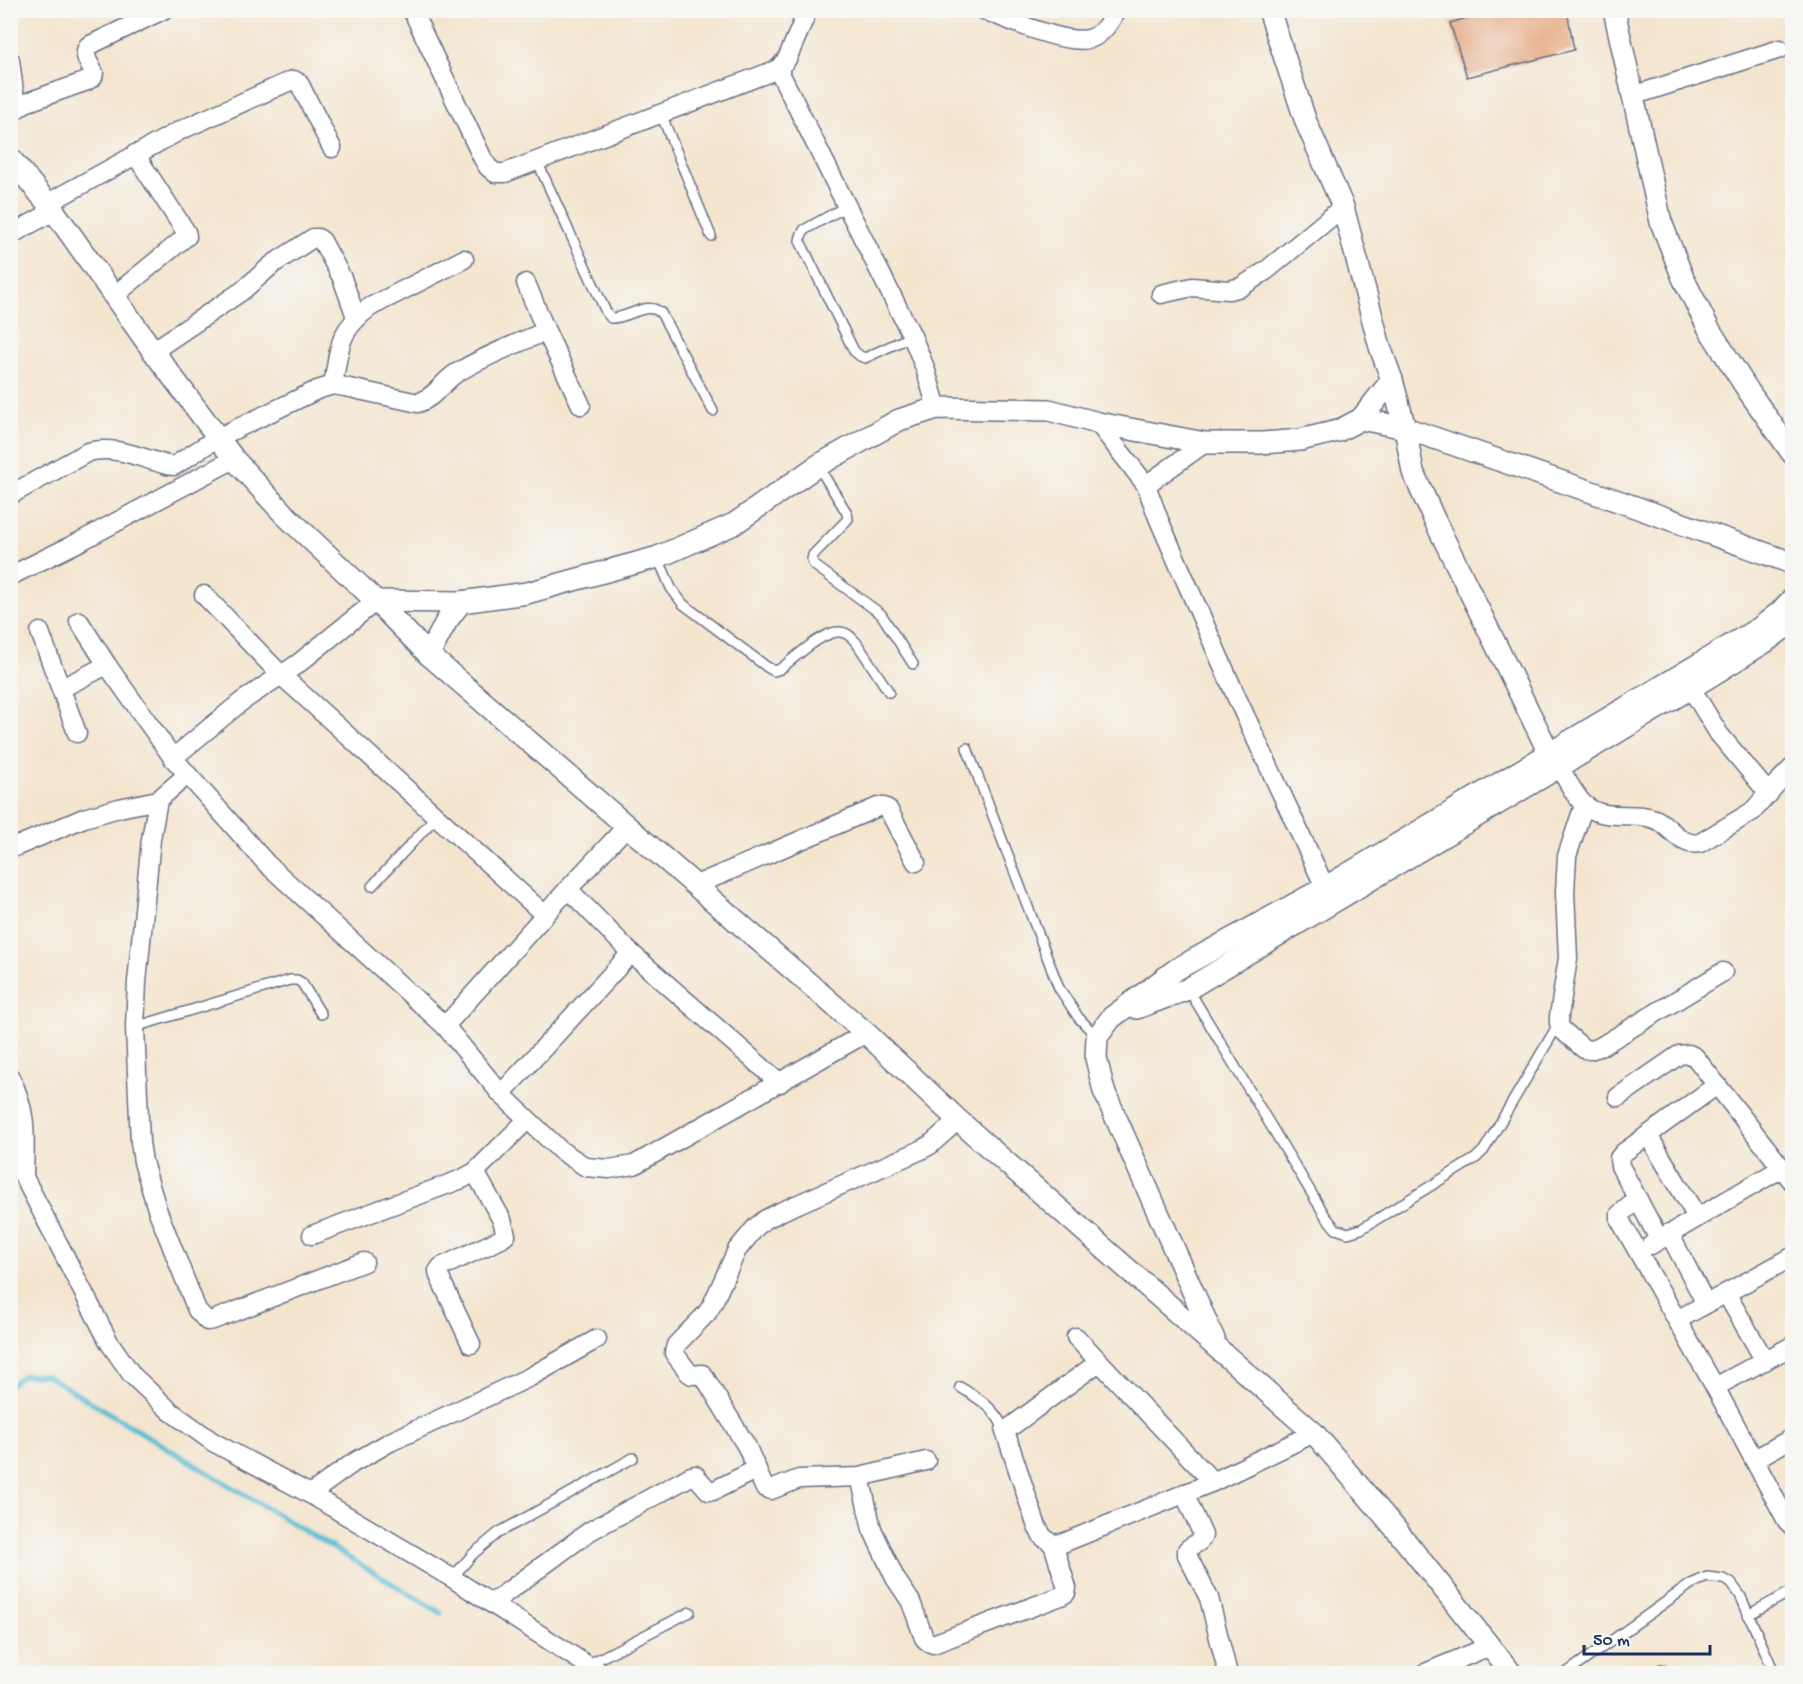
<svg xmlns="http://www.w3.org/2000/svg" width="1803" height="1684" viewBox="0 0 1803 1684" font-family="'Gochi Hand',sans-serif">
<rect width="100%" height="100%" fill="#f6f6f2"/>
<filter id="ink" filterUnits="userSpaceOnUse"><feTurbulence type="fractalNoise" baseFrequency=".0167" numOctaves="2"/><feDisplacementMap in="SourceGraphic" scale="12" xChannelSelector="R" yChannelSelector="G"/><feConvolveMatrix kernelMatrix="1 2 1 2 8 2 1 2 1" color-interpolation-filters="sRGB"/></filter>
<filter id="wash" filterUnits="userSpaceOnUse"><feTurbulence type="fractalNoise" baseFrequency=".008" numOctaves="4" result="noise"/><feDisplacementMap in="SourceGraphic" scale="24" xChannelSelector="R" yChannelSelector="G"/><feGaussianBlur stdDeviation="1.35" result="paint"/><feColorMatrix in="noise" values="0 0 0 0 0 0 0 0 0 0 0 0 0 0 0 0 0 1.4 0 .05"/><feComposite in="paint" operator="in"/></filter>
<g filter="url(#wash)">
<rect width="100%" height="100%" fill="#f4e5cf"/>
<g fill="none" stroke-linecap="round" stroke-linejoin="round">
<!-- stream -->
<path stroke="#57bed4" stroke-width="5" d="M10,1385L23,1375H46L441,1613"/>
</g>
<g id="blocks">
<!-- building -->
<path fill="#e4a47b" d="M1492,10H1567L1574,50L1467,77L1450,23Z"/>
</g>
</g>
<g filter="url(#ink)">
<use href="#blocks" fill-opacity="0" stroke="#676f86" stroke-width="1.5"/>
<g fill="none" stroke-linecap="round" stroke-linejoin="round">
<!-- service casing -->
<g stroke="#676f86" stroke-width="12">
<g id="service">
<path d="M661,114L711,236"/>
<path d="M537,161L606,312L611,318C628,319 647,300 661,313L713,411"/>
<path d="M847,206L804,230L801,236L800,241L854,351L860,356L865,358L912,336"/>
<path d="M818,466L847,513L848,519L813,555L812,560L814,565L881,614L913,664"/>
<path d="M658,558L671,588L683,604L767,667L774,671L780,669C794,659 823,630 840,632C847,632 851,637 856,642L889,692"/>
<path d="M967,748L1059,988L1078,1017L1097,1037"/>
<path d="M372,886L436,817"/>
<path d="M1187,987L1326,1217L1336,1229L1348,1233L1361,1229L1476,1158L1484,1150L1559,1023"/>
<path d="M135,1027L290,980H297L302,983L321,1014"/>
<path d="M960,1387C981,1400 994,1407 1005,1431"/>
<path d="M452,1578L473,1554L498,1533L633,1458"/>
<path d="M1748,1615L1792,1591"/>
<path d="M587,1665L690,1612"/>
<path d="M1565,1674L1691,1584L1707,1577L1723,1579L1731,1583L1740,1595L1775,1674"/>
<path d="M1659,1674L1661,1669"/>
</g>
</g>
<!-- minor casing -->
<g stroke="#676f86" stroke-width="21">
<g id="minor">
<path d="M412,10L483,159L488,167L495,173H505L778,69L787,59L808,10"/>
<path d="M984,10C1007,19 1069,47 1092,38C1102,34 1112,20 1116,10"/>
<path d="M10,60L16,108"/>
<path d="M778,69L912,336L925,368L937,408"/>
<path d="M1632,96L1780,49"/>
<path d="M10,114L25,103L87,81L93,77L94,73C90,65 82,55 88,46L163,10"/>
<path d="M48,203L179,131L290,81L294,80L299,83L332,148"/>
<path d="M10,235L54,211"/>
<path d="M526,283L546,331L581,405"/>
<path d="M1161,294L1192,287L1229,290L1241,287L1267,270L1343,207"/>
<path d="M115,295L187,236L186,232L135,154"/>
<path d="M153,351L242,291L273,264L313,238H318L322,241L342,278L356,317"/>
<path d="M333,385C340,347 337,332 370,307L464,259"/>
<path d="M1098,423L1146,485L1159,520L1236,696L1331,900"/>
<path d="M1146,485L1205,443"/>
<path d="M10,495L88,452C115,445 141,458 167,465L174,466L217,438L317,390L333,385L345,387L418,403C434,398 442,383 455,374C481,357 517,344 546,331"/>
<path d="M10,576L81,541L234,459"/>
<path d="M204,595L281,675L545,915"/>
<path d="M376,601L299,663L241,702L173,758L267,864L445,1026L501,1094L560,1150L586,1167L609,1169L634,1165L866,1033"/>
<path d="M79,621L107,665L173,758"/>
<path d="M40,632L77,733"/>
<path d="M62,688L107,665"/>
<path d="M1691,688L1719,734L1769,794"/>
<path d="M1559,767C1567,779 1577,802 1589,808C1609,821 1636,810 1657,820C1672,828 1681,847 1700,843L1753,811L1778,782L1792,768"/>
<path d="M187,775L158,800L151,839L137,982L135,1027L140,1142L143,1162L157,1209L197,1310L207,1321L213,1320L364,1262"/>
<path d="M1584,805L1567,856L1565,892L1568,958L1559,1016V1023L1561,1029L1584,1049L1590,1050L1600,1047L1723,972"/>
<path d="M10,849L84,818L119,808L158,800"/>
<path d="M696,885L878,807H884L888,809L916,862"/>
<path d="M568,889L631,953L780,1083"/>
<path d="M445,1026L568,889L627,826"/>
<path d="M10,1077C28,1112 25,1137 24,1174"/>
<path d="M501,1094L631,953"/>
<path d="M1618,1097L1679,1055L1689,1054L1695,1057L1792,1181"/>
<path d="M1648,1135L1697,1217"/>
<path d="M10,1150L109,1342L132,1375L170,1411L213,1442L310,1494L452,1578L587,1665L604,1674"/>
<path d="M1638,1199L1620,1214V1220L1715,1387L1787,1521L1792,1526"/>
<path d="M1669,1233L1706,1304"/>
<path d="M312,1235L462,1179L475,1172L527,1120"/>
<path d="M1659,1239L1620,1166L1619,1158L1623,1153L1717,1085"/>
<path d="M1651,1245L1782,1168"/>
<path d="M1726,1293L1765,1361"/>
<path d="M1677,1320L1792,1257"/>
<path d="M1076,1337L1213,1482"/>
<path d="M471,1344L439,1276L438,1271L441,1267L501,1239L506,1235L502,1220L475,1172"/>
<path d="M1099,1362L1005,1431L1037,1527L1043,1537L1053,1544L1063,1543L1213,1482L1314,1433"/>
<path d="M1715,1387L1792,1346"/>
<path d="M1755,1459L1792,1438"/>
<path d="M926,1461L860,1477L799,1479L771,1490L764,1487L747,1447L705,1378L702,1374L692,1375L689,1373L674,1353L676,1345L707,1313L712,1305L737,1250L756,1227L766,1219L782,1211L919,1151L930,1145L958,1120"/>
<path d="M860,1477L872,1529L895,1578L911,1602L924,1638L928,1642L933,1644L1061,1596L1066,1593L1067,1588L1053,1544"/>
<path d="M1184,1493L1203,1535C1201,1544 1192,1544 1187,1550V1555L1209,1598L1228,1674"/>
<path d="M310,1494L353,1463L390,1442L530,1377L597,1339"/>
<path d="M492,1603L590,1531L691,1476L695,1475L709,1491H713L757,1469"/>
<path d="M1423,1674L1490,1646"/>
</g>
</g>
<!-- tertiary casing -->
<g stroke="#676f86" stroke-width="24">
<g id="tertiary">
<path d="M1269,10L1306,122L1343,207L1380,347L1392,380L1405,428L1413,472L1435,521L1557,769"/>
<path d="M1614,10L1661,222L1683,278L1709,329L1749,392L1792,453"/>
<path d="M10,158L54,211L153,351L234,459L283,513L376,601L429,655L866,1033L958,1120L1314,1433L1394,1527L1512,1674"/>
<path d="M1361,419L1392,380"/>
<path d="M376,601L461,602L527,593L658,557L734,524L817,466L899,420L937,408L1049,410L1098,423L1205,443H1262L1300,440L1338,431L1361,419L1405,428L1621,502L1792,563"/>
<path d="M429,655L446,622L461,602"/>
<path d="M1137,1008L1188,989L1691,688L1765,642L1792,622"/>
<path d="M1214,1339L1104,1091L1096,1058L1097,1037L1111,1018L1177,969L1326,887L1761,627L1780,612L1792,599"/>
</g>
</g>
<!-- service -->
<use href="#service" stroke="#fff" stroke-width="9"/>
<!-- minor -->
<use href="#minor" stroke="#fff" stroke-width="18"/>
<!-- tertiary -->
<use href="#tertiary" stroke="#fff" stroke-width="21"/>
</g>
</g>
<!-- margin -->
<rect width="1803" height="1684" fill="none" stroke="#f6f6f2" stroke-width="36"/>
<!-- scale -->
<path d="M1584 1645v9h126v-9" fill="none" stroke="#1b2f5e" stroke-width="3"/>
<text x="1593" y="1645" font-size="18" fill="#1b2f5e" stroke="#f6f6f2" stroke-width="4.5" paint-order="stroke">50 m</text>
</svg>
